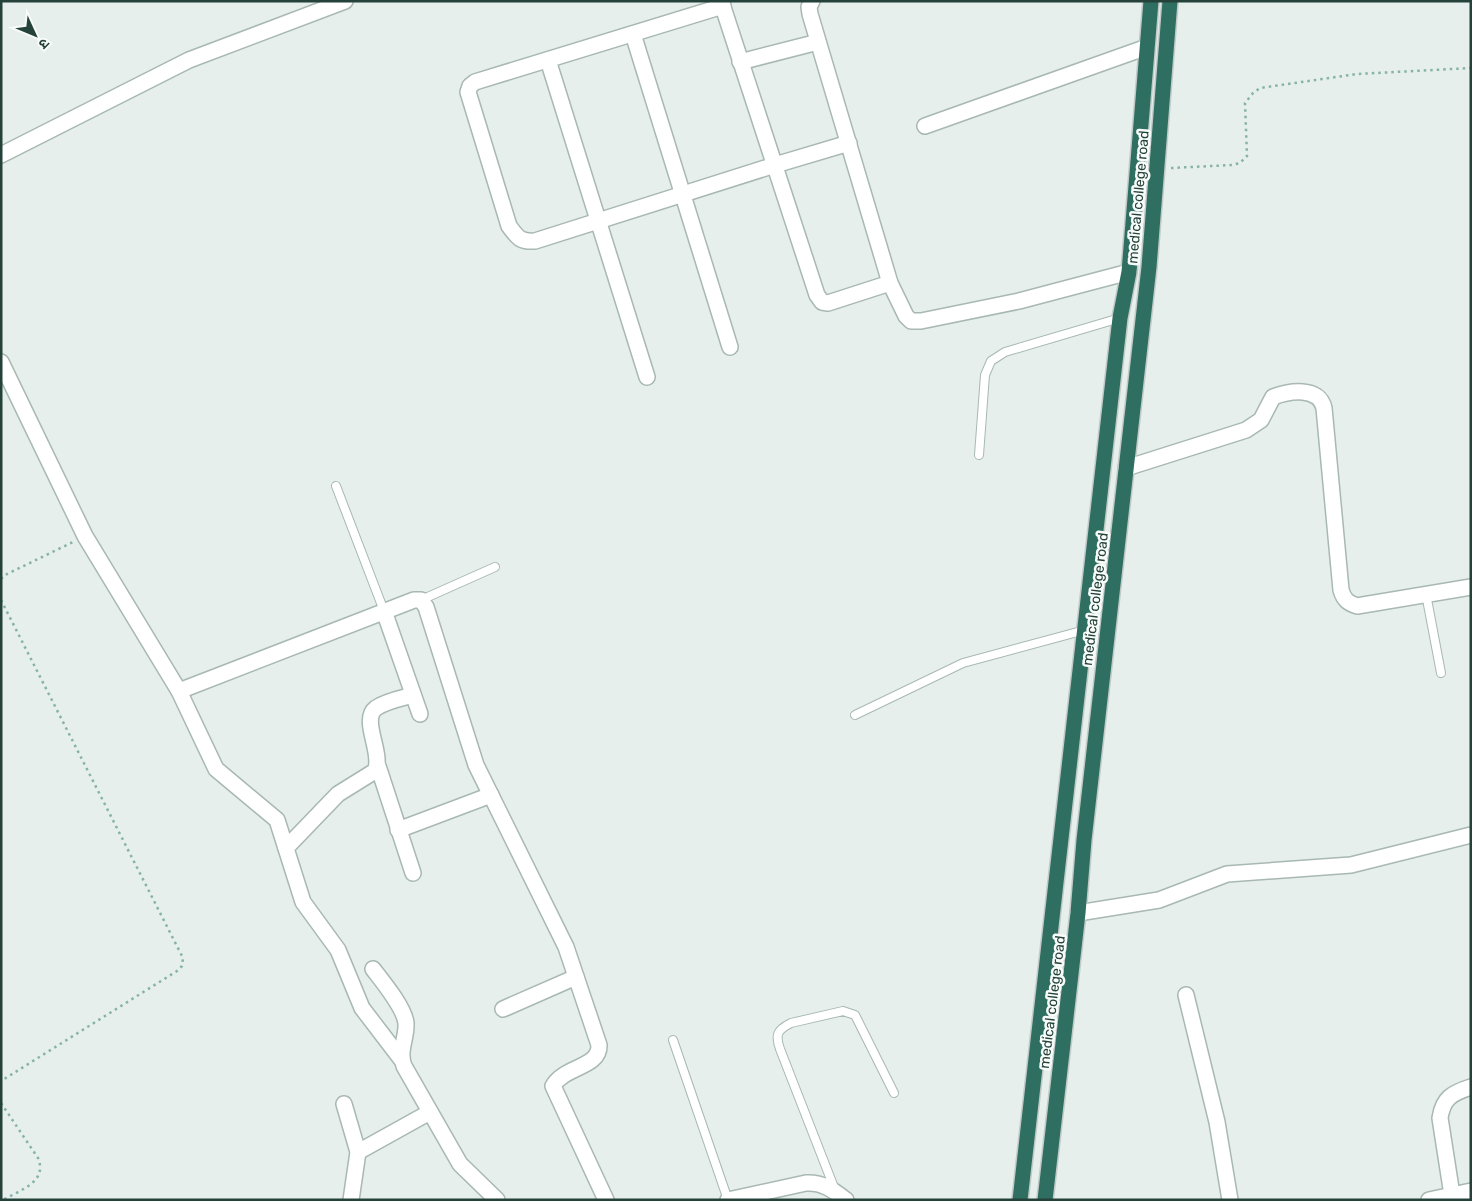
<svg xmlns="http://www.w3.org/2000/svg" width="1472" height="1201" viewBox="0 0 1472 1201" font-family="Rubik,'Noto Sans Devanagari',sans-serif">
<rect width="100%" height="100%" fill="#e6efeb"/>
<g fill="none" stroke-linecap="round" stroke-linejoin="round">
<!-- lane casing -->
<g stroke="#a8b8b2" stroke-width="10">
<g id="lane">
<path d="M979,455L985,375L991,361L1005,352L1120,318"/>
<path d="M336,486L384,611"/>
<path d="M1426,594L1441,673"/>
<path d="M421,600L495,567"/>
<path d="M855,715L963,663L1085,630"/>
<path d="M673,1040L728,1200"/>
<path d="M835,1190L780,1049C775,1035 777,1030 791,1023L843,1011L855,1015L894,1093"/>
</g>
</g>
<!-- street casing -->
<g stroke="#a8b8b2" stroke-width="18">
<g id="street">
<path d="M721,1L817,295L822,302L828,303L890,283"/>
<path d="M812,1L809,7L810,14L890,283L906,316L911,321H921L1019,301L1129,272"/>
<path d="M723,6L475,82L470,86L468,92L509,226C518,238 520,242 535,241L775,165L849,143"/>
<path d="M633,34L730,347"/>
<path d="M548,60L647,377"/>
<path d="M740,62L818,42"/>
<path d="M925,126L1147,47"/>
<path d="M1,155L189,60L345,1"/>
<path d="M1,362L85,536L179,691L216,769L277,820L303,902L338,950L362,1008L401,1059"/>
<path d="M1126,468L1246,430L1261,420L1273,397C1289,391 1319,386 1324,408L1341,590C1344,600 1348,603 1357,606L1471,587"/>
<path d="M384,611L420,714"/>
<path d="M179,691L414,600H421L426,607L476,765L566,947L599,1045C600,1068 564,1066 553,1086L606,1200"/>
<path d="M378,766L413,873"/>
<path d="M398,830L491,795"/>
<path d="M286,848L338,794L375,771C384,754 360,720 376,708C386,701 402,698 413,695"/>
<path d="M1078,913L1159,900L1227,874L1351,865L1471,835"/>
<path d="M373,969C383,982 404,1007 406,1023C407,1038 398,1051 404,1066L460,1164L497,1200"/>
<path d="M1186,995L1217,1122L1230,1200"/>
<path d="M503,1009L576,977"/>
<path d="M344,1104L358,1152L351,1200"/>
<path d="M358,1152L430,1112"/>
<path d="M1452,1195L1440,1118C1443,1098 1452,1093 1471,1087"/>
<path d="M728,1200L806,1183C823,1182 833,1190 846,1200"/>
<path d="M1429,1200L1471,1191"/>
</g>
</g>
<!-- highway casing -->
<g stroke="#c2cac8" stroke-width="18">
<g id="highway">
<path d="M1020,1200L1120,318L1129,272L1151,1"/>
<path d="M1045,1200L1078,913L1084,840L1149,267L1170,1"/>
</g>
</g>
<!-- path -->
<g stroke="#86b3a5" stroke-width="2.5" stroke-dasharray="2.5 4" stroke-linecap="butt">
<path d="M1171,168L1232,165L1240,163L1247,156L1245,103L1253,93L1260,88L1357,74L1471,68"/>
<path d="M1,579L5,575L73,542"/>
<path d="M1,600L183,958L182,966L177,971L1,1081"/>
<path d="M1,1103L38,1158C48,1182 20,1190 3,1200"/>
</g>
<!-- lane -->
<use href="#lane" stroke="#fff" stroke-width="8"/>
<!-- street -->
<use href="#street" stroke="#fff" stroke-width="15"/>
<!-- highway -->
<use href="#highway" stroke="#2f6f62" stroke-width="15"/>
</g>
<g text-anchor="middle" stroke-width="5" stroke-linejoin="round" paint-order="stroke">
<!-- street labels -->
<g font-size="14" fill="#24423a" stroke="#f7fbf9">
<text transform="translate(1138 197) rotate(-85)" y="5">medical college road</text>
<text transform="translate(1095 599) rotate(-83)" y="5">medical college road</text>
<text transform="translate(1052 1002) rotate(-83)" y="5">medical college road</text>
</g>
</g>
<!-- border -->
<rect width="1472" height="1201" fill="none" stroke="#24423a" stroke-width="5"/>
<!-- north arrow -->
<g transform="translate(35 35) rotate(134)" stroke="#f7fbf9" stroke-width="4" paint-order="stroke">
<path d="M0-4L9 19L0 12L-9 19Z" fill="#24423a"/>
<text y="-8" font-size="14" font-weight="bold" text-anchor="middle" fill="#24423a">उ</text>
</g>
</svg>
